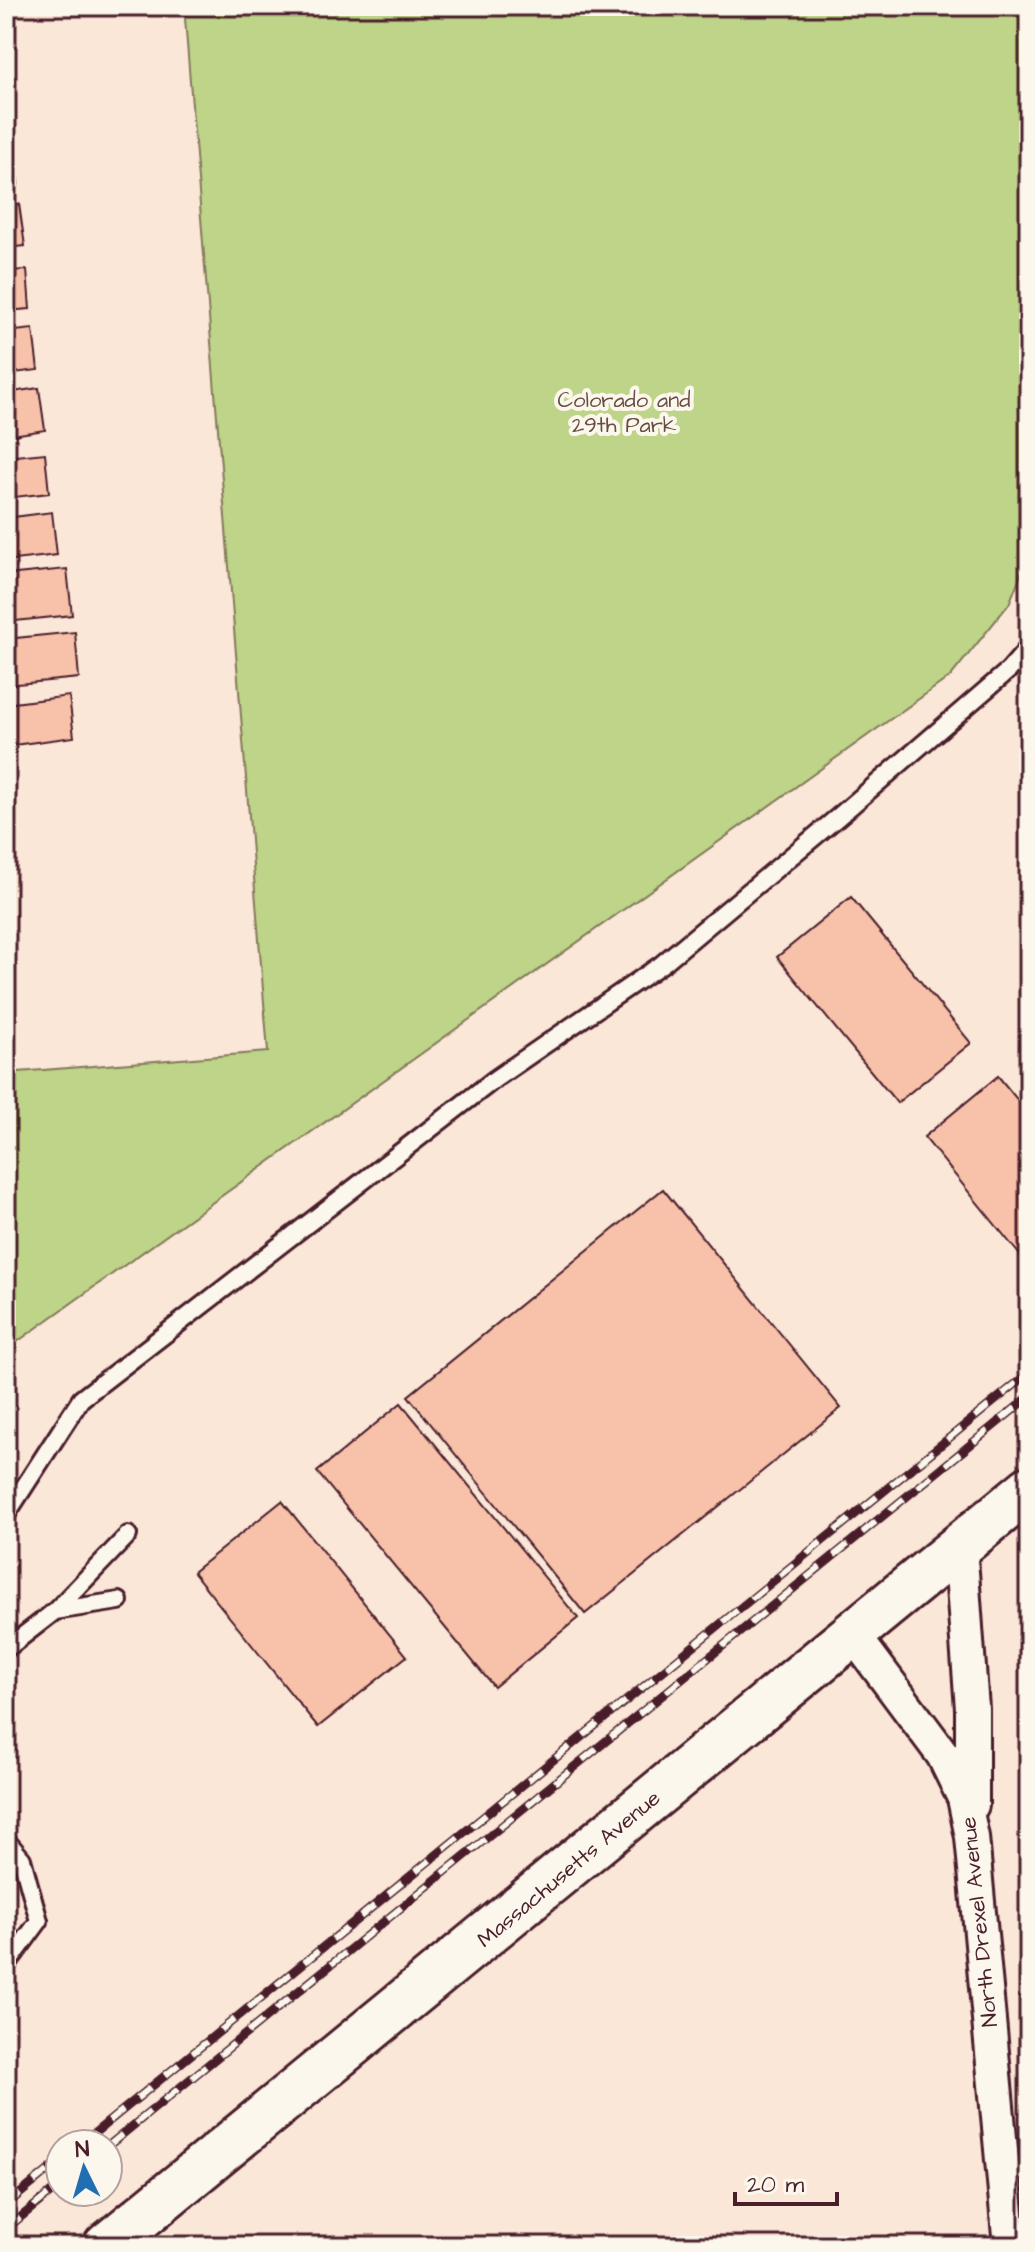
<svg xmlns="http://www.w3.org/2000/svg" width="1035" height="2252" viewBox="0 0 1035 2252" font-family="'Architects Daughter',sans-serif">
<rect width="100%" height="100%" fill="#fae7d8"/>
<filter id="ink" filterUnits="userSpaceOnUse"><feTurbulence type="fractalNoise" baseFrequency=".0125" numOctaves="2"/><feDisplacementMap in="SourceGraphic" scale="16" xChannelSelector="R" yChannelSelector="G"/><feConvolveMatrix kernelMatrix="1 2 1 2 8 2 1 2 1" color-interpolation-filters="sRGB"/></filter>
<g filter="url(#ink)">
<!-- green -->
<path fill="#bed489" stroke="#847a5a" stroke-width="2" d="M184,6H1021L1029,73V554L1009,604L951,676L7,1349L6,1073L268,1052Z"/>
<!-- building -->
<g fill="#f7c1aa" stroke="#4a1f2b" stroke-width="2">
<path d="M6,83L13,127H6Z"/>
<path d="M6,145H14L18,185L6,187Z"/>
<path d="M19,204L25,246L6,248V206Z"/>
<path d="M27,270L30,309L6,311V271Z"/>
<path d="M33,329L38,370L6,374V332Z"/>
<path d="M39,388L45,430L6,436V393Z"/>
<path d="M45,453L49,493L6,498V457Z"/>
<path d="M52,512L57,555L6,561V518Z"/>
<path d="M67,569L72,615L6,622V575Z"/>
<path d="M75,632L79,678L7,685L6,639Z"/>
<path d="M69,696L74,737L6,746V704Z"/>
<path d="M851,897L971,1043L897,1103L777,957Z"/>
<path d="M998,1076L1029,1114L1028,1265L924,1137Z"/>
<path d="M663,1189L841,1408L585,1614L408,1396Z"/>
<path d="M401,1403L578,1618L494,1687L317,1472Z"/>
<path d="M282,1501L407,1656L318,1727L193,1572Z"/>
</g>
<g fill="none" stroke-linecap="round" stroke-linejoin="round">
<!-- lane casing -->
<g stroke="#4a1f2b" stroke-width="22">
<g id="lane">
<path d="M6,1515L81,1399L495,1079L662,964L838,817L1009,670L1029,647"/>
<path d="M119,1601L55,1611L128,1535"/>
<path d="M6,1649L55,1611"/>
<path d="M6,1840L22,1859L39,1921L6,1966"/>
<path d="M1003,2173L1029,2170"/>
</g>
</g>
<!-- street casing -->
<g stroke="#4a1f2b" stroke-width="38">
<g id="street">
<path d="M960,1545L972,1709V1805"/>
<path d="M852,1633L943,1755L964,1798L972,1837L1010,2246"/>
</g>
</g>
<!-- secondary casing -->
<g stroke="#4a1f2b" stroke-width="50">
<path id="secondary" d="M106,2246L1029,1489"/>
</g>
<!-- lane -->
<use href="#lane" stroke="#fbf7ec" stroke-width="16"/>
<!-- street -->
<use href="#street" stroke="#fbf7ec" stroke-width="32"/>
<!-- secondary -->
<use href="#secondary" stroke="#fbf7ec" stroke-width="44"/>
<!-- rail casing -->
<g stroke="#4a1f2b" stroke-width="9">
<g id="rail">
<path d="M81,2144L1029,1373"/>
<path d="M108,2146L1029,1397"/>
<path d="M6,2205L60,2161"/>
<path d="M6,2229L60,2185"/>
</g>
</g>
<!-- rail -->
<use href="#rail" stroke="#fbf7ec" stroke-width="6" stroke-dasharray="18" stroke-linecap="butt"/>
</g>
</g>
<g text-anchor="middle" stroke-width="8" stroke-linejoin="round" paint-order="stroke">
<!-- park labels -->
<g font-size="22" fill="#674c42" stroke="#fbf7ec">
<text x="624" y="407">Colorado and<tspan x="624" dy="25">29th Park</tspan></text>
</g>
<!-- street labels -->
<g font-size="22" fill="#4a1f2b" stroke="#fbf7ec">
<text transform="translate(568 1868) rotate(-40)" y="8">Massachusetts Avenue</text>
<text transform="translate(978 1922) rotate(-96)" y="8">North Drexel Avenue</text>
</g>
</g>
<!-- margin -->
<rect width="1035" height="2252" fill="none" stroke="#fbf7ec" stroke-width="32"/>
<rect x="16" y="16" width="1003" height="2220" fill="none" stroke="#4a1f2b" stroke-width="3" filter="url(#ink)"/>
<!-- north arrow -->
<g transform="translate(84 2168) rotate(355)"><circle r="38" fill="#fbf7ec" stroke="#b4a19f" stroke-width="2"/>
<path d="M0-6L14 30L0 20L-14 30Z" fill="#1f6fb2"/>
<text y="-12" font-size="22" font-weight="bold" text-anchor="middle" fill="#4a1f2b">N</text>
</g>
<!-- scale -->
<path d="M735 2192v12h102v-12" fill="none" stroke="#4a1f2b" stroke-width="4"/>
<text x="747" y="2192" font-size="24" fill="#4a1f2b" stroke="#fbf7ec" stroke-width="6" paint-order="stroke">20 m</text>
</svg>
